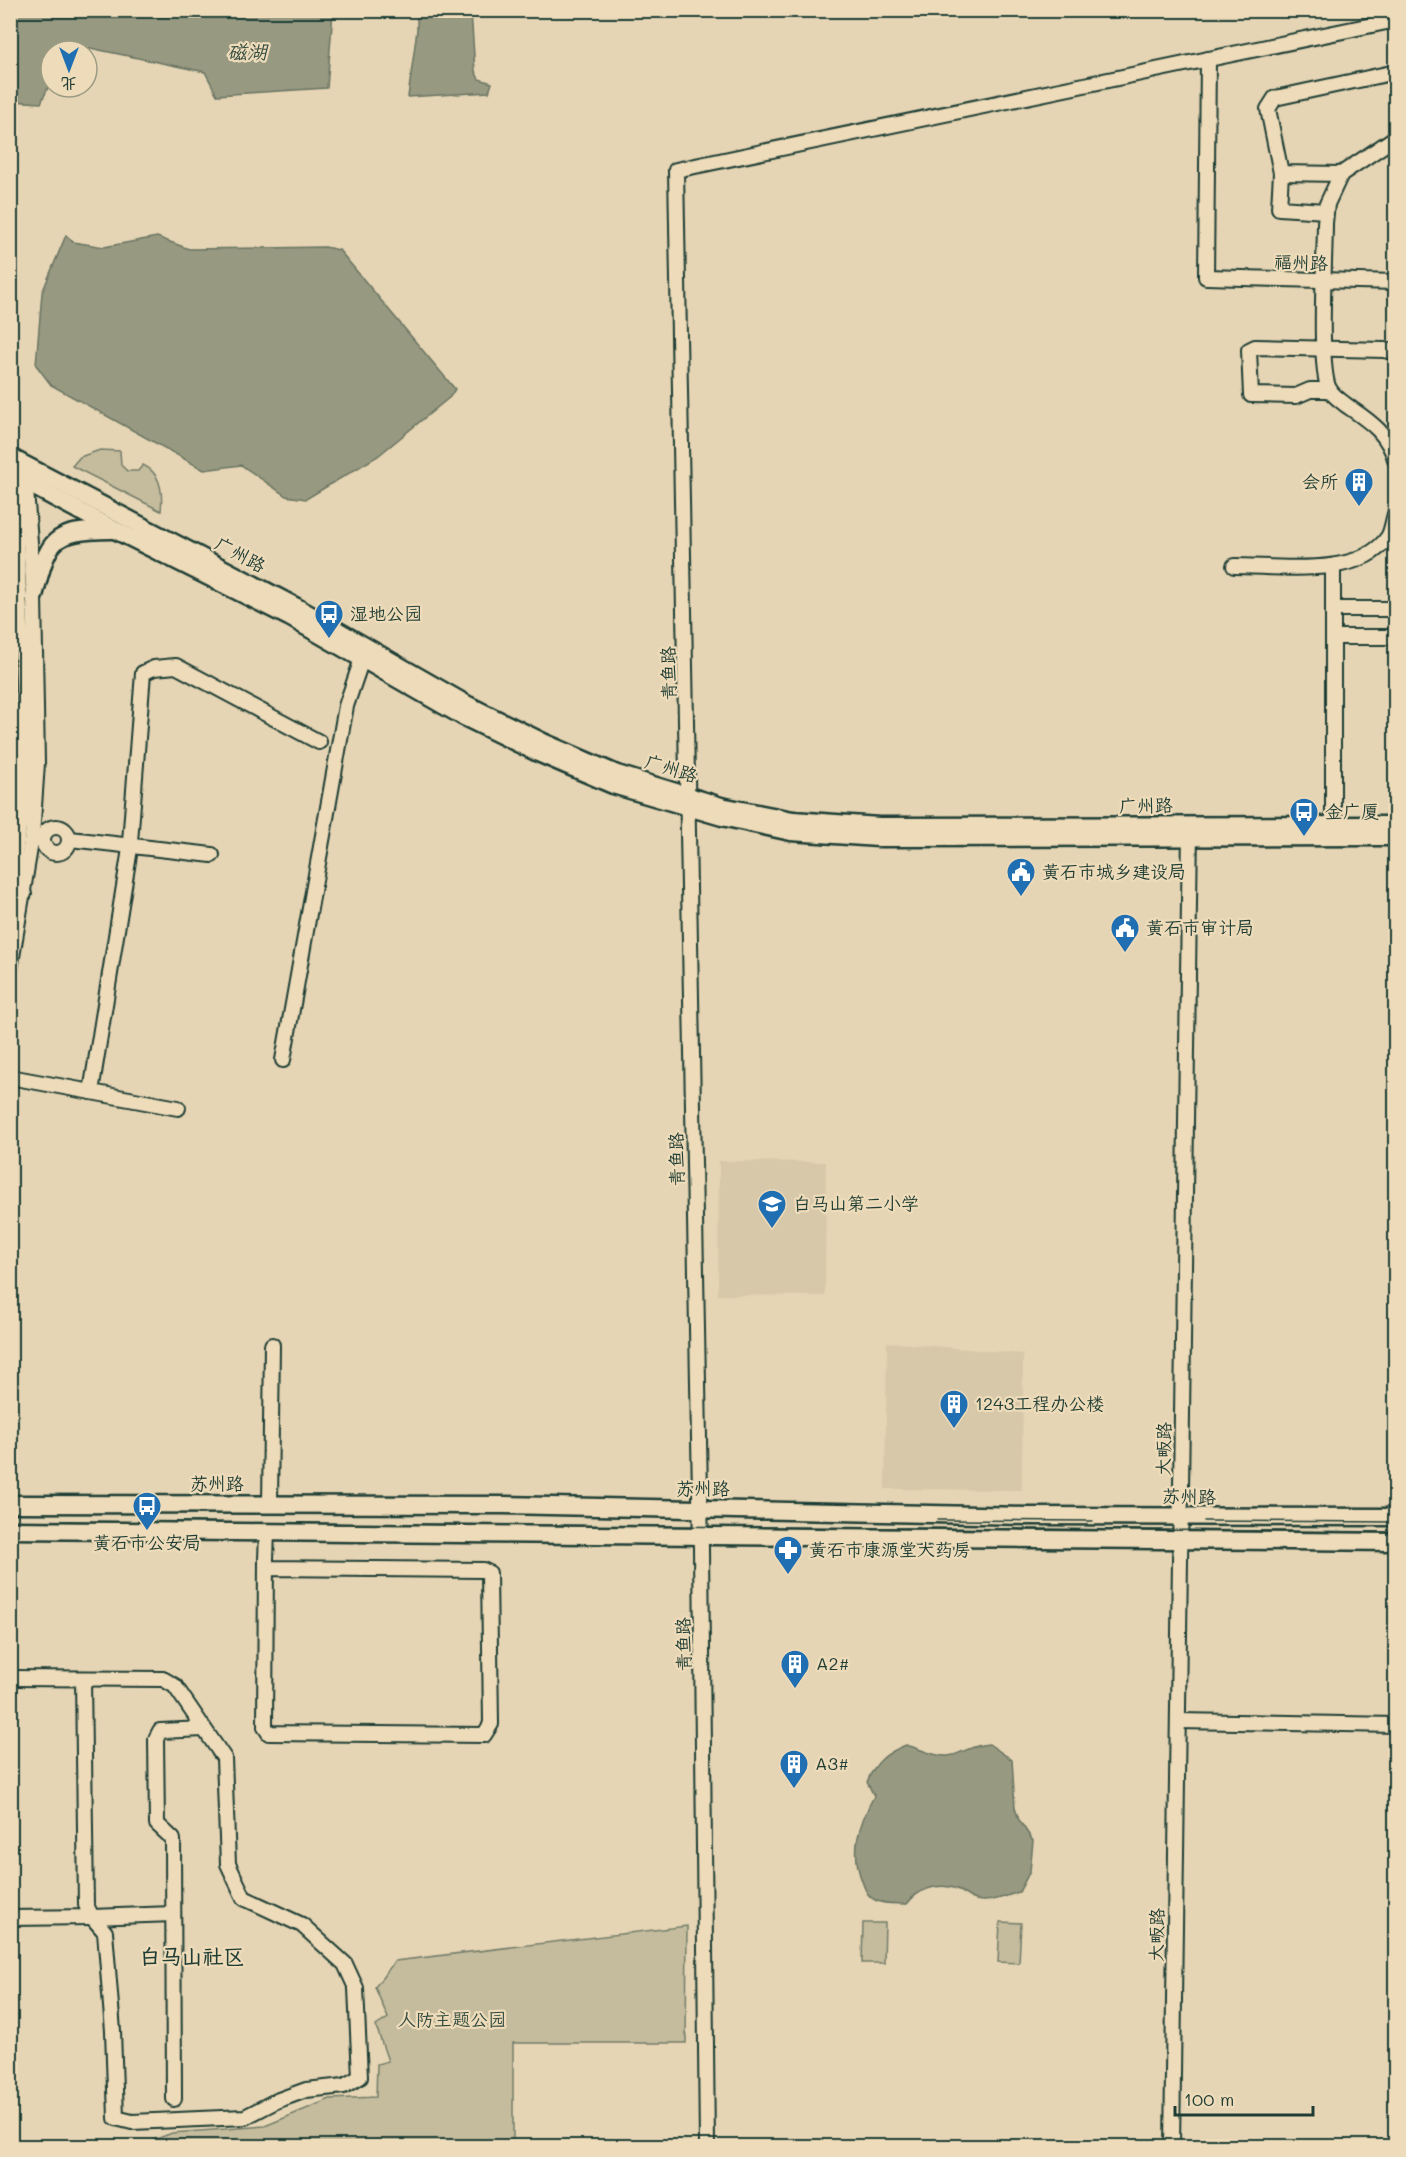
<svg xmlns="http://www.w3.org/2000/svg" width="1406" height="2157" viewBox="0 0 1406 2157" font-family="Mali,'LXGW WenKai TC',sans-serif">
<rect width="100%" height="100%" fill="#e6d5b4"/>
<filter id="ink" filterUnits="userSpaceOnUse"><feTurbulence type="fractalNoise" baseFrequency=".0167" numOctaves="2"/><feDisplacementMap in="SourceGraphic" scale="12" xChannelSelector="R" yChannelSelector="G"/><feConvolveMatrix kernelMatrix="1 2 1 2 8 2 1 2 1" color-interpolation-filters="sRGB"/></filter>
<g filter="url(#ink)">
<!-- built -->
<g fill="#d6c8a9">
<path d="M719,1161L826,1162L825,1296L718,1295Z"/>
<path d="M887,1342L1023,1354L1022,1490L885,1489Z"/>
<rect x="1004" y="2142" width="157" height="4"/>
</g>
<!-- green -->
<g fill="#c5bc9e" stroke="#727c69" stroke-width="1.5">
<path d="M100,450L120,451L121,465L127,471H138L143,465C161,473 163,494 161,511L72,466L80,457Z"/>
<path d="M1000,1922L1021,1923L1019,1963L998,1962Z"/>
<path d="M863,1923H885L884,1963H862Z"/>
<path d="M687,1926L686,2043H513V2146H138L172,2133L265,2126L330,2099L376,2097L377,2064L388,2061L376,2026L388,2018L375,1987L395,1961Z"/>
</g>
<!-- water -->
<g fill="#989981" stroke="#687462" stroke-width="1.5">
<path d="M11,10L333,11L327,88L217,95L205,72L90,48L82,51H51V81L41,103L11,101Z"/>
<path d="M417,11H471L475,71L479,79L492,83L489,92L408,97L417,30Z"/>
<path d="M66,235L73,242L104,247L157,237L189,249L325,247L339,250L455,389L450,397L378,456L306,499L286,496L241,465L204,470L51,385L36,365L42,293Z"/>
<path d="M989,1744L1012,1760L1015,1808L1019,1820L1033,1841L1030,1871L1019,1892C1005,1896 987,1905 973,1899C967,1897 963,1892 957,1889C939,1882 918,1889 907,1904C898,1903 883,1905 875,1900C867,1896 865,1889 862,1881C850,1851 859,1824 874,1796L867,1782C875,1762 886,1753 906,1745C919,1748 934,1757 948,1756C960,1755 970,1745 989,1744Z"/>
</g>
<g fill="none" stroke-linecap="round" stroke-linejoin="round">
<!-- minor casing -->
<g stroke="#1f3d34" stroke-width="18">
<g id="minor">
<path d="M1208,59L1206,277L1396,282"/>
<path d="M1396,137L1341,174L1327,204L1325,223C1325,256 1318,366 1329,389C1333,396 1340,400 1346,405C1369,421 1388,432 1396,462"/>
<path d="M1281,173L1279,208L1326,211"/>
<path d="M1341,174L1281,173L1268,109L1275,98L1396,72"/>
<path d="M1330,390H1310L1296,396L1251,395L1249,350L1255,347L1384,350L1396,352"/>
<path d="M18,468L13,475C17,570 25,664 24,759C24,803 16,847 10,891L24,894"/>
<path d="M1234,566C1279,566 1359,579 1388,537C1392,531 1393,519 1396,511"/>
<path d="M1333,566V825"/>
<path d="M1333,609H1396"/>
<path d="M1333,637H1396"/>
<circle cx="56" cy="840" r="13"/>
<path d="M70,839L212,855"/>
<path d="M10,969L32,836L37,763L34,596L25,476"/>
<path d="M283,1060L346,706L362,659"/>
<path d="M10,1077L178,1108"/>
<path d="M91,1092L129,855L143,673L154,668L176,666L319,742"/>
<path d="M270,1503L272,1345"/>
<path d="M266,1568L483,1570L489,1573L491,1724L484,1735L269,1733L265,1727L266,1559L267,1532"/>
<path d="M10,1678L163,1679L175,1686L224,1758L228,1864L244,1898L302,1925L345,1964L356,1988L360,2077L344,2086L306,2090L276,2101L245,2117L132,2122L116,2118L113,2031L105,1932L92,1917"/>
<path d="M1178,1721L1396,1725"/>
<path d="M92,1917L173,1914"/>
<path d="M10,1918L92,1917L86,1905L83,1679"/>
<path d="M174,2099L173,1839L157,1824L156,1739L160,1731L204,1729"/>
<path d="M707,2146L701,1549L676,170L1396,20"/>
<path d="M1172,2146L1190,829"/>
</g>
</g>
<!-- major casing -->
<g stroke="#1f3d34" stroke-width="21">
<g id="major">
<path d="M10,457L295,606L468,705L543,742L617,774L721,806L793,820L879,826L1396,825"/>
<path d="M10,474L115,530L289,617L462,716L538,753L613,785L722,817L791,832L878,838L1396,837"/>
<path d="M34,596C49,539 50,531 111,530"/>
<path d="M10,1504L503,1505L1027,1516L1396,1517"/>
<path d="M10,1530L1396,1542"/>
</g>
</g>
<!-- minor -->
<use href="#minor" stroke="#eedbb9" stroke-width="14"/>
<!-- major -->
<use href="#major" stroke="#eedbb9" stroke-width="16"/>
<!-- tram -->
<g stroke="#1f3d34" stroke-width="1.5">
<path d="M937,1520L1093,1521"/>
<path d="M10,1521C472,1524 934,1528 1396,1532"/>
<path d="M1204,1521L1396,1522"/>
</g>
</g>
</g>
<!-- icons -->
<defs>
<g id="building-pin" transform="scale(1.5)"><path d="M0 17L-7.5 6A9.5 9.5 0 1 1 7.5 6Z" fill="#1f6fb2" stroke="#eedbb9"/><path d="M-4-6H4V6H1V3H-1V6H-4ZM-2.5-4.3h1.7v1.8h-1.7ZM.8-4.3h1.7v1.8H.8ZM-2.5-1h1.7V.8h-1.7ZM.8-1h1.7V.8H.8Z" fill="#fff"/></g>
<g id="bus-pin" transform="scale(1.5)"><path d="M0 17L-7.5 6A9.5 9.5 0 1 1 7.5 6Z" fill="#1f6fb2" stroke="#eedbb9"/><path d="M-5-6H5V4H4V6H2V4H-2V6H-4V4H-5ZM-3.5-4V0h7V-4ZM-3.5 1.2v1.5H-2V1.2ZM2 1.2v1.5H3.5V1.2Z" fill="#fff"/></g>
<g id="civic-pin" transform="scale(1.5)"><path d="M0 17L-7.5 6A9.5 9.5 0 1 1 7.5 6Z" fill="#1f6fb2" stroke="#eedbb9"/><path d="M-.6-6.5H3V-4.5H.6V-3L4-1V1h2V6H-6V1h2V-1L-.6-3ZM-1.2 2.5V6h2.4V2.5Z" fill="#fff"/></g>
<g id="school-pin" transform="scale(1.5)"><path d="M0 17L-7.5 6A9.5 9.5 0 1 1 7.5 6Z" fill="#1f6fb2" stroke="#eedbb9"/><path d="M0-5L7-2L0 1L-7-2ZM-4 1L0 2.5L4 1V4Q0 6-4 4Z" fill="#fff"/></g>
<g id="pharmacy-pin" transform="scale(1.5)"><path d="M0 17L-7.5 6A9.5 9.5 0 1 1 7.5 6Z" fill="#1f6fb2" stroke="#eedbb9"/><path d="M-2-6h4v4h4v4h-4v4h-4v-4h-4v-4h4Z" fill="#fff"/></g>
</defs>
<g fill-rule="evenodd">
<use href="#building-pin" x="1359" y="482"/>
<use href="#bus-pin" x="329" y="614"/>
<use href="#bus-pin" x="1304" y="812"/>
<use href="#civic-pin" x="1021" y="872"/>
<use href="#civic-pin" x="1125" y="928"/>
<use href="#school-pin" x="772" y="1204"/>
<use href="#building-pin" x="954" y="1404"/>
<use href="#bus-pin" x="147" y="1506"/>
<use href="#pharmacy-pin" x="788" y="1550"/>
<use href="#building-pin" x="795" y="1664"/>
<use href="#building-pin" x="794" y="1764"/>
</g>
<g text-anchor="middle" stroke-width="4.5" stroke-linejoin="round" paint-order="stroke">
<!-- street labels -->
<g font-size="18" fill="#1f3d34" stroke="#eedbb9">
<text transform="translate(1301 263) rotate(2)" y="6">福州路</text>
<text transform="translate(240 555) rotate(28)" y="6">广州路</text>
<text transform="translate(669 673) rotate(-91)" y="6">青鱼路</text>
<text transform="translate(671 769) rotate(17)" y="6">广州路</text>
<text transform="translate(1146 806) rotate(-1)" y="6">广州路</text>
<text transform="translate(677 1159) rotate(-91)" y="6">青鱼路</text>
<text transform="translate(1164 1449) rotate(-89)" y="6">大畈路</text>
<text x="217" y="1490">苏州路</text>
<text x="703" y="1495">苏州路</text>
<text transform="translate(1189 1497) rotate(1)" y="6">苏州路</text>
<text transform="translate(684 1644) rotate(-91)" y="6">青鱼路</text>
<text transform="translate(1157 1935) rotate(-89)" y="6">大畈路</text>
</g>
<!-- poi labels -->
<g font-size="18" fill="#1f3d34" stroke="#eedbb9" text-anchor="start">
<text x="1338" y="488" text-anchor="end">会所</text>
<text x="350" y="620">湿地公园</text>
<text x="1325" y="818">金广厦</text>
<text x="1042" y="878">黄石市城乡建设局</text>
<text x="1146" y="934">黄石市审计局</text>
<text x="793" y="1210">白马山第二小学</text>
<text x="975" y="1410">1243工程办公楼</text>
<text x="147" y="1549" text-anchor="middle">黄石市公安局</text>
<text x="809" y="1556">黄石市康源堂大药房</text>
<text x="816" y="1670">A2#</text>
<text x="815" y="1770">A3#</text>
</g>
<!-- park labels -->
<g font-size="18" fill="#304a3f" stroke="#eedbb9">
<text x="452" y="2026">人防主题公园</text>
</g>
<!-- water labels -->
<g font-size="20" font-style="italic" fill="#374f43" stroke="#eedbb9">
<text x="247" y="59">磁湖</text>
</g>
<!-- quarter labels -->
<g font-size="21" font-weight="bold" fill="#1f3d34" stroke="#eedbb9">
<text x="192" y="1964">白马山社区</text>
</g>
</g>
<!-- margin -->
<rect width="1406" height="2157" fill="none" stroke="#eedbb9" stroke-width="36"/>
<rect x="18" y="18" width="1370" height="2121" fill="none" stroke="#1f3d34" stroke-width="2" filter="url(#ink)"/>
<!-- north arrow -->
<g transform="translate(69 69) rotate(180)"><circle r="28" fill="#eedbb9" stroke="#9b9c84" stroke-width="1.5"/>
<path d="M0-4.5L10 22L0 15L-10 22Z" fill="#1f6fb2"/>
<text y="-9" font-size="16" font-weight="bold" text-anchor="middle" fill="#1f3d34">北</text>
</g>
<!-- scale -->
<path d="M1175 2106v9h138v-9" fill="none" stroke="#1f3d34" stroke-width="3"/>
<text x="1184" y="2106" font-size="18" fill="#1f3d34" stroke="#eedbb9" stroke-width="4.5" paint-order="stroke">100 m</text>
</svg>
